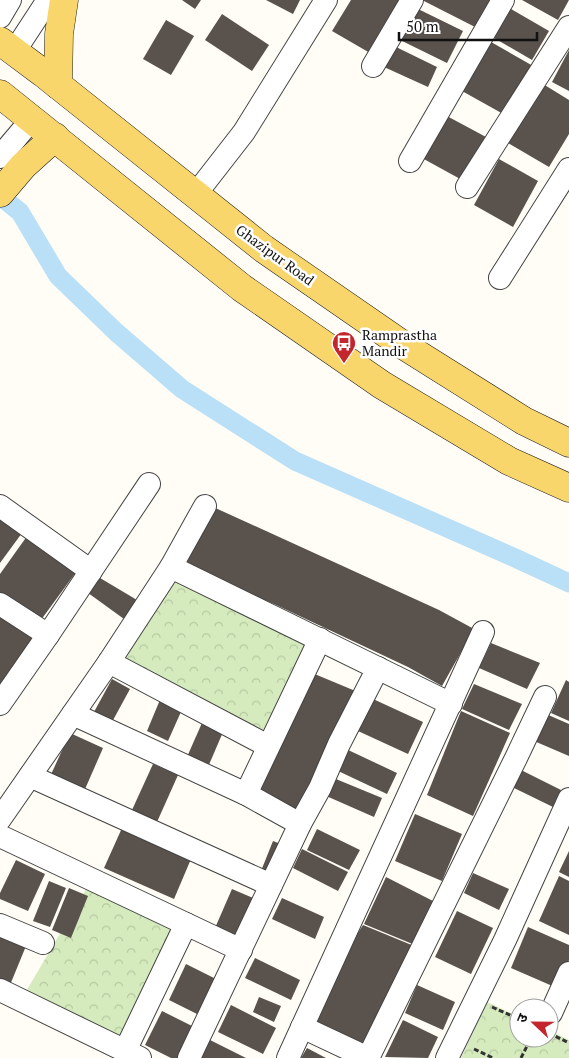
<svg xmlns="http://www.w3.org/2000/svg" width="569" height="1058" viewBox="0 0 569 1058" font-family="'PT Serif','Noto Sans Devanagari',serif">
<defs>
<pattern id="park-crowns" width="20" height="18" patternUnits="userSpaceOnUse" patternTransform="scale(1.25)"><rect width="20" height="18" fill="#d5ebbd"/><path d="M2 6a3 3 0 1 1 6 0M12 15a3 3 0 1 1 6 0" fill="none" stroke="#b6c8a1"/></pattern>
</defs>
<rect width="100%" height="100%" fill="#fffdf5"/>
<!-- park -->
<g fill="url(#park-crowns)">
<path d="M171,567L320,639L268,746L109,662Z"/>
<path d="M92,879L186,924L125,1051L21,1000Z"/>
<path d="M487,1002L519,1017V1038H549V1030L569,1040V1058H461Z"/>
</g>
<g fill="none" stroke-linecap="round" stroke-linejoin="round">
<!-- canal -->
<path stroke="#b9e0f7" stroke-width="19" d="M0,196L20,212L58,276L116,332L182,389L295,461L513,557L569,583"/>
</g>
<!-- building -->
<g fill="#5a524d">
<path d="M182,0H201L195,9Z"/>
<path d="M266,0H300L293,14Z"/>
<path d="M351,0H402L370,53L332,31Z"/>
<path d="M422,0H493L479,29Z"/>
<path d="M522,0H569L558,20Z"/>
<path d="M414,7L463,31L447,63L398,39Z"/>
<path d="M511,9L549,31L532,60L494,38Z"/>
<path d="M222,14L269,45L252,71L205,40Z"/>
<path d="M166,20L194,36L171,75L143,59Z"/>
<path d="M491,42L533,66L505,115L462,91Z"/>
<path d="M394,46L437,67L428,87L384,67Z"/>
<path d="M569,50V91L552,82Z"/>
<path d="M543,84L569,100V134L549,167L508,143Z"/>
<path d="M445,115L486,137L462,180L422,158Z"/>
<path d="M499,159L538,181L513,227L474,205Z"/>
<path d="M211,506L439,610L474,629L442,686L408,667L274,604L180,566Z"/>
<path d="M0,517L22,533L0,563Z"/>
<path d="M30,532L79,568L38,624L0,597V574Z"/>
<path d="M95,575L137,600L124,619L84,590Z"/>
<path d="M0,614L37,636L0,691Z"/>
<path d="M491,643L540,663L527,689L479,668Z"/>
<path d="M305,670L365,695L300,824L246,794Z"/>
<path d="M112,679L130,689L112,722L94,712Z"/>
<path d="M566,680L569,682V721L551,713Z"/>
<path d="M474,684L522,704L509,730L462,709Z"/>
<path d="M162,695L184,705L168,741L147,731Z"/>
<path d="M373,699L423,722L408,754L358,731Z"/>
<path d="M461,711L510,733L473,816L427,795Z"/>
<path d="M546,714L569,724V756L534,741Z"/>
<path d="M205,716L226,725L208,767L187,757Z"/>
<path d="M70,733L103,748L82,796L48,781Z"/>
<path d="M346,749L397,773L387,794L336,770Z"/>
<path d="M153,764L178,775L157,822L132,810Z"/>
<path d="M521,770L561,790L553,807L512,787Z"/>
<path d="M331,777L382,798L374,817L324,795Z"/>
<path d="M415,814L462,834L442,881L395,861Z"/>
<path d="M122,828L191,859L174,899L104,868Z"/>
<path d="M317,829L360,850L349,870L307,850Z"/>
<path d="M273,841L286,846L275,876L261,871Z"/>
<path d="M302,849L348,872L338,891L293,868Z"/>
<path d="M569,851V877L559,872Z"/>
<path d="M16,860L45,874L28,911L0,899V893Z"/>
<path d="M473,873L509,889L499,910L464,893Z"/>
<path d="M559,876L569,881V935L539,921Z"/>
<path d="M386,877L433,901L415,945L364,924Z"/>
<path d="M49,881L66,888L50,927L33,921Z"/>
<path d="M69,888L88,896L71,938L52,930Z"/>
<path d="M232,889L260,901L243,940L215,928Z"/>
<path d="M282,898L324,917L315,939L272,919Z"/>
<path d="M457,911L493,928L471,974L435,957Z"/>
<path d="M363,925L414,946L359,1050L313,1028L350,945Z"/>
<path d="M528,927L569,945V960L557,988L511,968Z"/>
<path d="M1,935L26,946L10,985L0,981V938Z"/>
<path d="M255,958L300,980L291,1000L245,978Z"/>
<path d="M186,964L224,983L207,1019L169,1000Z"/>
<path d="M417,985L455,1002L443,1030L405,1013Z"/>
<path d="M259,997L281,1006L274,1022L253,1012Z"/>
<path d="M231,1005L276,1028L263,1054L218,1032Z"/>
<path d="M162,1011L200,1030L187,1058H171L145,1045Z"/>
<path d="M403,1020L438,1037L428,1058L385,1057Z"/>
<path d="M210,1040L246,1058H201Z"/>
<path d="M307,1048L326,1058H301Z"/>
</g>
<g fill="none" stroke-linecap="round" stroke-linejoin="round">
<!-- minor casing -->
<g stroke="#444" stroke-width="24">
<g id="minor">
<path d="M0,17L10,0"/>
<path d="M14,52L48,0"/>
<path d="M373,66L412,0"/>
<path d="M0,157L32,119"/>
<path d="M410,161L503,0"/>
<path d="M467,187L569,27"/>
<path d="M195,195L244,132L326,0"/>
<path d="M500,278L569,169"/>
<path d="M0,506L91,571"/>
<path d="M171,567L451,704"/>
<path d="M0,604L48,635"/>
<path d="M109,662L268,746"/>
<path d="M0,704L48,635L149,484"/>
<path d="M73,714L246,794L300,824"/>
<path d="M30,776L271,885"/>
<path d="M246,794L320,639"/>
<path d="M0,819L109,662L171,567L205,506"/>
<path d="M0,836L241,950"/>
<path d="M0,925L43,943"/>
<path d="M0,990L140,1058"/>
<path d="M551,1013L569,973"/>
<path d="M302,1027L368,1058"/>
<path d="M125,1051L186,924"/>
<path d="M189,1058L300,824L320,788L339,744L378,668"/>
<path d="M288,1058L483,632"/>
<path d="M368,1058L517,756L545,697"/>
<path d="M447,1058L505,940L569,799"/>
</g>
</g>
<!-- major casing -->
<g stroke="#222" stroke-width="29">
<g id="major">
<path d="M0,41L43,73L264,249L403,345L524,421L569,443"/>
<path d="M58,85L59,34L64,0"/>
<path d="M0,94L242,288L382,385L509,461L569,488"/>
<path d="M0,193L23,166L55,137"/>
</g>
</g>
<!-- path -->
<g stroke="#333" stroke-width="3" stroke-dasharray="5 2.5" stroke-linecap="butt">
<path d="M492,1007L519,1019"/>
<path d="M549,1033L569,1043"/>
<path d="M474,1049L493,1058"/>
<path d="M521,1058L531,1038"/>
</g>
<!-- minor -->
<use href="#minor" stroke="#fff" stroke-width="22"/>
<!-- major -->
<use href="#major" stroke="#f9d66b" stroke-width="28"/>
</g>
<!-- icons -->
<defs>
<g id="bus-pin" transform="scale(1.25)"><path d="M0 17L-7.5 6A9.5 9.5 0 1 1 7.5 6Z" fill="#c4262e" stroke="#fff"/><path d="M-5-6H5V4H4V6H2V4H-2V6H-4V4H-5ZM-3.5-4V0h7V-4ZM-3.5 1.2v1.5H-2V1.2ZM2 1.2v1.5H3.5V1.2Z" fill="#fff"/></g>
</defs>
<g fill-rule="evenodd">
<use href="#bus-pin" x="344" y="343"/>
</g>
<g text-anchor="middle" stroke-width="5" stroke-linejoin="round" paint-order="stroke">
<!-- street labels -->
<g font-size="14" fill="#111" stroke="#fff">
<text transform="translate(275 255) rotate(36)" y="5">Ghazipur Road</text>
</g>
<!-- poi labels -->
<g font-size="14" fill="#111" stroke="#fff" text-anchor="start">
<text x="362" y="340">Ramprastha<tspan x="362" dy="16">Mandir</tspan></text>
</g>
</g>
<!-- north arrow -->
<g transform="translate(534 1023) rotate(292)"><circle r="24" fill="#ffffff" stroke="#a0a0a0"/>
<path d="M0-4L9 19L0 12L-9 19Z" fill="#c4262e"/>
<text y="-8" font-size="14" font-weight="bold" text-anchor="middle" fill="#111111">उ</text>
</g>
<!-- scale -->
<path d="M399 32v8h138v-8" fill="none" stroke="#111111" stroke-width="2.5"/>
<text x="406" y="32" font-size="15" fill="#111111" stroke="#ffffff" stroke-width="4" paint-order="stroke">50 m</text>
</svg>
